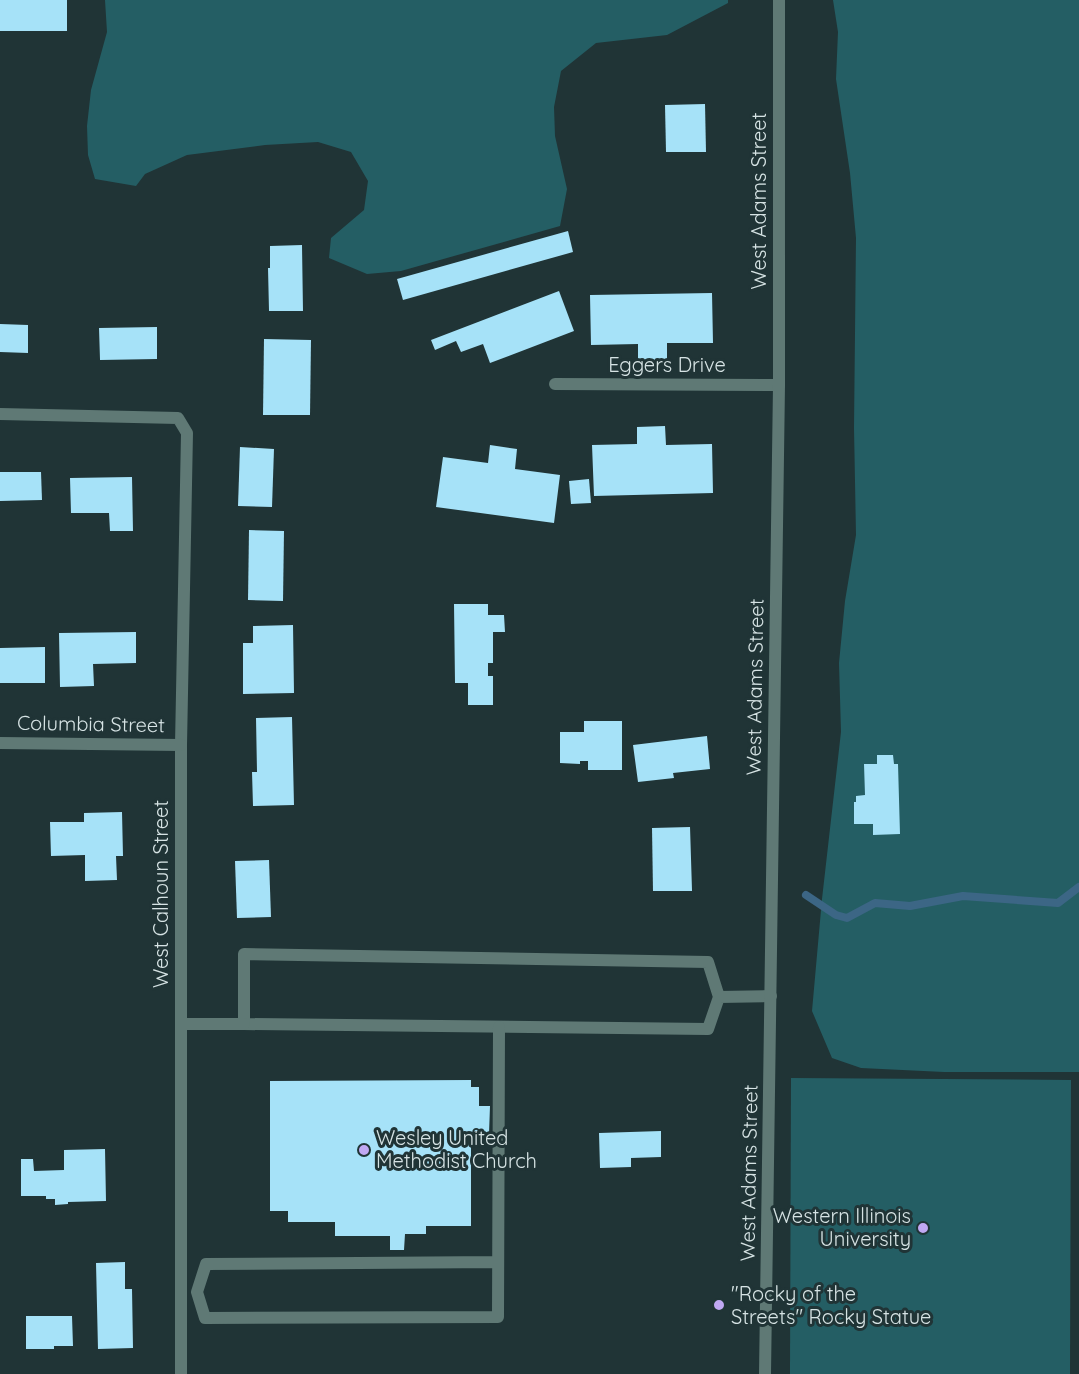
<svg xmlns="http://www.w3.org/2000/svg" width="1079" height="1374" viewBox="0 0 1079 1374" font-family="Quicksand,sans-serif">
<rect width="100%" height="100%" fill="#203436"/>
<!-- green -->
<g fill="#245e64">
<path d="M105,0H728V3L667,35L596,43L561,71L554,107L555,136L567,189L560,226L401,271L367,274L329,258L331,238L364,210L368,181L351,152L318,142L265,145L187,155L145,174L136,186L95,179L88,155L87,126L91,90L107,32Z"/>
<path d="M833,0H1079V1072H944L861,1068L832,1058L812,1011L822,899L841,732L839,663L845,601L856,535L854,428L856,238L850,173L836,79L838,32Z"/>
<path d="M791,1078L1071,1080L1070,1374H790Z"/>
</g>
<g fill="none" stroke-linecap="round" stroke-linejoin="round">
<!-- stream -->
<path stroke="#3c6685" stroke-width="8" d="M806,895L836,915L847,918L875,903L910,906L963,896L1058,903L1079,887"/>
</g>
<!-- building -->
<g fill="#a6e2f8">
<rect x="0" y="0" width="67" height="31"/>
<path d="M705,104L706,152H666L665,105Z"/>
<path d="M568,231L573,252L403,300L397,279Z"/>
<path d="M302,245L303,311H269L268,268H270V246Z"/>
<path d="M559,291L574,331L490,363L483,344L461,352L456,341L435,350L431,340Z"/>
<path d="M712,293L713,343H667V361L638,362V344L591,345L590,295Z"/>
<path d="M0,324L28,325V353L0,352Z"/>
<path d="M157,327V359L100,360L99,328Z"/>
<path d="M264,339L311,340L310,415H263Z"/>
<path d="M665,426L666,445L712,444L713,493L594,496L592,445L637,444V427Z"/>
<path d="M490,445L517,449L515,469L560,475L554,523L436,507L443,457L488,463Z"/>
<path d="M240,447L274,449L272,507L238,506Z"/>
<path d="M0,472H41L42,500L0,501Z"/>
<path d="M132,477L133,531H110L109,513H71L70,478Z"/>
<path d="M589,479L591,503L571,504L569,481Z"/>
<path d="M249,530L284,531L283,601L248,600Z"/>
<path d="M454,604H488V615H504L505,632H493V663H488V676H493V705H468V683H455Z"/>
<path d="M293,625L294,693L243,694V643H253V626Z"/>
<path d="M136,632V663L93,664L94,686L60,687L59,633Z"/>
<path d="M45,647V683H0V648Z"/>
<path d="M292,717L294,805L253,806L252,772H257L256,718Z"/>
<path d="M584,721H622V770H588V761H580V764L560,763V732H584Z"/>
<path d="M707,736L710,769L673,773L674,778L638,782L633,745Z"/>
<path d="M877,755H893L894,764H898L900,834L873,835V824H854V802H856V796L865,795L864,764H877Z"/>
<path d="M122,812L123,856H116L117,880L85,881V855L51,856L50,822H84V813Z"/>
<path d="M690,827L692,891H653L652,828Z"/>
<path d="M269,860L271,917L237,918L235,861Z"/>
<path d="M471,1080V1087H479V1106H490L489,1134H471V1226H426V1234H405L404,1250H390V1236H335V1222H288V1211H270V1081Z"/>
<path d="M661,1131V1157L631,1158V1167L600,1168L599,1133Z"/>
<path d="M105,1149L106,1201L68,1202V1204L55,1205V1199H46V1196H21V1159H33L34,1171L64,1170V1150Z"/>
<path d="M125,1262V1289H132L133,1348L98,1349L96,1263Z"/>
<path d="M26,1316H72L73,1346H54V1349H26Z"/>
</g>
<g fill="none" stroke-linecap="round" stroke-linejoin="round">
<!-- service -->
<g stroke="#5f7975" stroke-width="12">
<path d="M719,997L708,1029L244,1024V954L708,962L719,997L771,996"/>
<path d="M181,1024H244"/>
<path d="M498,1262L206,1264L197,1292L205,1318L498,1317L499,1027"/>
</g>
<!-- minor -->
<g stroke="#5f7975" stroke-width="12">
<path d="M555,384L779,385"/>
<path d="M0,414L178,418L187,433L181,745V1374"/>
<path d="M0,743L181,745"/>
</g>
<!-- tertiary -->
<path stroke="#5f7975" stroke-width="12" d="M765,1374L779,385V0"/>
</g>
<!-- markers -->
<g fill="#c0a8f3" stroke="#203436" stroke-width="2">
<circle cx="364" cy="1150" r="6"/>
<circle cx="923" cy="1228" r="6"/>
<circle cx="719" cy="1305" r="6"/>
</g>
<g text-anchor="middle" stroke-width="6" stroke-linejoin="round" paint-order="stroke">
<!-- street labels -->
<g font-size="20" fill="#d6e3e4" stroke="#203436">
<text transform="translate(759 201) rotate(-90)" y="7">West Adams Street</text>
<text x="667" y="372">Eggers Drive</text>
<text transform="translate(755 687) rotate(-89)" y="7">West Adams Street</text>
<text transform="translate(91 724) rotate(1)" y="7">Columbia Street</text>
<text transform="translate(161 894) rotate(-90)" y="7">West Calhoun Street</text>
<text transform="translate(749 1173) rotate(-89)" y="7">West Adams Street</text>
</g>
<!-- poi labels -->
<g font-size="20" fill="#d6e3e4" stroke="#203436" text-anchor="start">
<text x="376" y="1145">Wesley United<tspan x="376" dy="23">Methodist Church</tspan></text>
<text x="911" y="1223" text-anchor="end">Western Illinois<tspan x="911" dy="23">University</tspan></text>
<text x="731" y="1301">"Rocky of the<tspan x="731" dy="23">Streets" Rocky Statue</tspan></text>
</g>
</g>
</svg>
